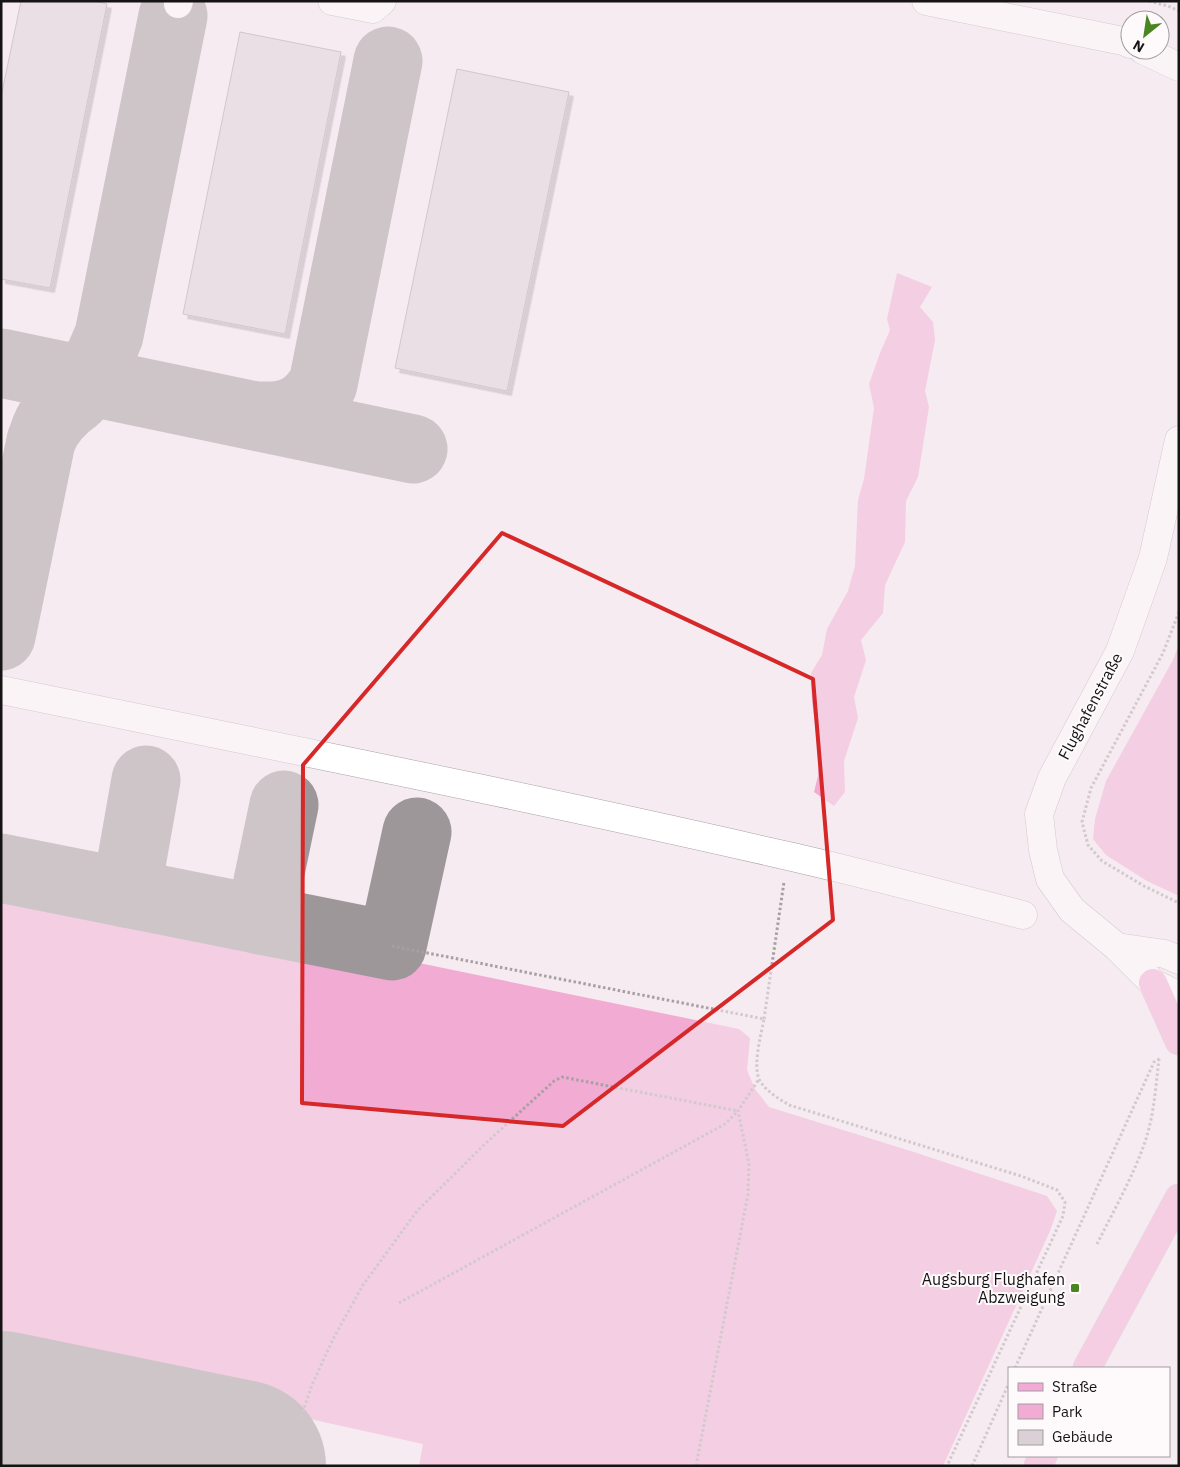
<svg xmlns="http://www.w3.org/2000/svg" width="1180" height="1467" viewBox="0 0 1180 1467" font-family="'IBM Plex Sans',sans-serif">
<defs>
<filter id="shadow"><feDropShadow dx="4.5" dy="4.5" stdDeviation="0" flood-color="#0004"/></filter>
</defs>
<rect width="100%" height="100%" fill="#f5ebf0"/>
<!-- green -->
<g fill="#f2abd2">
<path d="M897,273L932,287L920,307L933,322L935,340L925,391L929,407L918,477L906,501L905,542L885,585L883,613L861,640L866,660L854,697L858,718L844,761L845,792L834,806L814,792L818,776L819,756L812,701L811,673L822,655L827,629L848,591L855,566L858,500L864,479L874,408L869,384L880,353L890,330L887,319Z"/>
<path d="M1179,644V896L1147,881L1106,855L1093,839L1095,819L1106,781L1173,660Z"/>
<path d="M1,877L739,1029L750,1038L747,1070L755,1089L769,1107L917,1153L1047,1196L1057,1211L1050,1231L943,1466H419L423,1444L301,1417L1,1357Z"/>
</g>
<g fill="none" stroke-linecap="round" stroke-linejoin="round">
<!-- taxiway -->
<g stroke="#9e979a" stroke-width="69">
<path d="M1,363L413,449"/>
<path d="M263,416C292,417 308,408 323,384L388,61"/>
<path d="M45,430C54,407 73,393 89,374C99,362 103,349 109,335L173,16"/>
<path d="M1,636L41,441C48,422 60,409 76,398"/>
<path d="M1,868L392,946L417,832"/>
<path d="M126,893L146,780"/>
<path d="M260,920L284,805"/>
</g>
<!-- runway -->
<path stroke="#9e979a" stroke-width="172" d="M1,1417L240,1466"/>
</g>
<!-- building -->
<g fill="#dad0d5" stroke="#a59ca0" filter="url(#shadow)">
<path d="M21,1H94L107,4L50,288L1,279V97Z"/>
<path d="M240,32L341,52L285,334L183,314Z"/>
<path d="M457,69L569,92L507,391L395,368Z"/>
</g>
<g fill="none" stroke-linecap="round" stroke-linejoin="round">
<!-- minor casing -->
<g stroke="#aaa1a6" stroke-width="29">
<g id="minor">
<path d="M332,1L373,9L382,1"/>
<path d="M926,1L1123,41L1130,44"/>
<path d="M178,4L179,1"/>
<path d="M1143,50L1179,67"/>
<path d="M1179,440L1153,558L1120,651L1052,778L1039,814L1043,850L1050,879L1072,910L1117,947L1153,983L1179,996"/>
<path d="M1,690C264,744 527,796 788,856C867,874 945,895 1023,915"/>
<path d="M1117,947L1165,954L1179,960"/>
</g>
</g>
<!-- major casing -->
<g stroke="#cccbcb" stroke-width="29">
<g id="major">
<path d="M1153,983L1179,1041"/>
<path d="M1087,1368L1179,1198"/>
<path d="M1038,1466L1043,1456"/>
</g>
</g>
<!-- path -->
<g stroke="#a7a0a3" stroke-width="3" stroke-dasharray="2.5 2.5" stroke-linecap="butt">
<path d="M1149,1L1168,6L1179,11"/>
<path d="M1179,612L1163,653L1091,788L1082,822L1088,845L1102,861L1144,886L1179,903"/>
<path d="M392,946L764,1019C761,1035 753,1064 759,1079C765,1091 778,1098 789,1105L1021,1176L1057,1190L1065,1202L1063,1216L947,1466"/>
<path d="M764,1019L784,882"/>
<path d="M1097,1244C1114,1210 1134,1175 1146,1139C1154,1114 1156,1085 1159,1059"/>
<path d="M399,1303L725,1124L737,1112"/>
<path d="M1015,1368L1154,1062L1161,1058"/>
<path d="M301,1417L312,1385L333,1339L363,1285L417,1211L487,1142L554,1081L562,1077L738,1111"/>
<path d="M696,1466L748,1194L749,1164L738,1111L759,1079"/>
<path d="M972,1466L1009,1383"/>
</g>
<!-- minor -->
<use href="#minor" stroke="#fff" stroke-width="28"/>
<!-- major -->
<use href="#major" stroke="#f3aad6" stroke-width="28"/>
</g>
<!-- marked area -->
<path d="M0 0H1180V1467H0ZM502,533L813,679L833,920L563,1126L302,1103L303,765Z" fill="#f5ebf0" fill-opacity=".55" fill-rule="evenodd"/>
<path fill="none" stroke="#d62828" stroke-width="4" stroke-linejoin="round" d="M502,533L813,679L833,920L563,1126L302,1103L303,765Z"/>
<!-- markers -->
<rect fill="#4b8521" stroke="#fefafc" stroke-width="2" x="1070" y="1283" width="10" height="10" rx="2.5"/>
<g text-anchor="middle" stroke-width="4" stroke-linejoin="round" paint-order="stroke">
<!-- street labels -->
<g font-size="16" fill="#161314" stroke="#fefafc">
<text transform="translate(1090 706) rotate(-62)" y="6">Flughafenstraße</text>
</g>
<!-- poi labels -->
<g font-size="16" fill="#161314" stroke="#fefafc" text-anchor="end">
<text x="1065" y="1285">Augsburg Flughafen<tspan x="1065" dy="18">Abzweigung</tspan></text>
</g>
</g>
<!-- border -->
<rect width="1180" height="1467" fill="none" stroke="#161314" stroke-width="5"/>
<!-- legend -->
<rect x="1008" y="1367" width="162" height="90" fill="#fefafc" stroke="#a19e9f"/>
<rect x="1018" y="1383" width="25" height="8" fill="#f3aad6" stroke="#a19e9f"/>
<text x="1052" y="1392" font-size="15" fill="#161314">Straße</text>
<rect x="1018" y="1404" width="25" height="15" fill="#f2abd2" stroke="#a19e9f"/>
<text x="1052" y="1417" font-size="15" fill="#161314">Park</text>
<rect x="1018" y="1430" width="25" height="15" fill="#dad0d5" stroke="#a19e9f"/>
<text x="1052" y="1442" font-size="15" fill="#161314">Gebäude</text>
<!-- north arrow -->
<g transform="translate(1145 35) rotate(210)"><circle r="24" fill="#fefafc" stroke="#a19e9f"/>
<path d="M0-4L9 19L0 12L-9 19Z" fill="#4b8521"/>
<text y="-8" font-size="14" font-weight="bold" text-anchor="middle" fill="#161314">N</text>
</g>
</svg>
